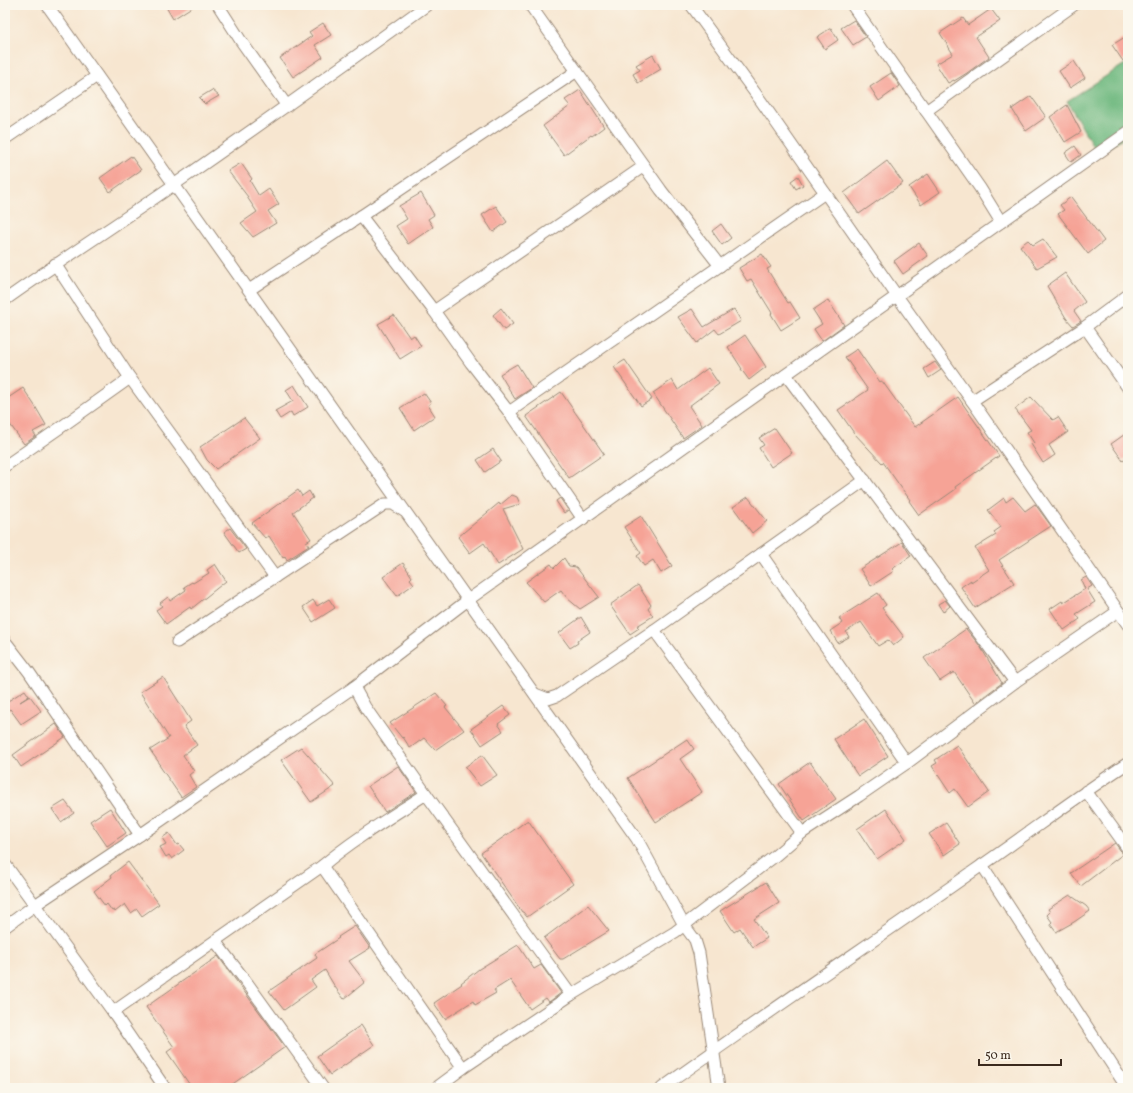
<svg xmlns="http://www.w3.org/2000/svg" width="1133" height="1093" viewBox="0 0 1133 1093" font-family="Vollkorn,serif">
<rect width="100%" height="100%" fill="#fbf7ec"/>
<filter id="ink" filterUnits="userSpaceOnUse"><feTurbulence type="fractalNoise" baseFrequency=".025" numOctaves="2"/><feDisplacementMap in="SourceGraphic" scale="8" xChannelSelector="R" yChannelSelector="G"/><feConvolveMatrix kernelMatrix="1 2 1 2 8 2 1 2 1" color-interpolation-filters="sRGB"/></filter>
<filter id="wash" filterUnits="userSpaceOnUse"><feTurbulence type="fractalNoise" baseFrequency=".012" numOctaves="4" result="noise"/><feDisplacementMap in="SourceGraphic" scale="16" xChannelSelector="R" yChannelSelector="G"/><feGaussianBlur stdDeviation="0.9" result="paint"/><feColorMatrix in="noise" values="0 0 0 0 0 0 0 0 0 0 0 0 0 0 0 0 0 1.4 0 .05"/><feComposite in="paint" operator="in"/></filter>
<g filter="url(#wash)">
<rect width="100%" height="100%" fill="#f7e6d0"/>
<!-- forest -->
<path fill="#70b980" stroke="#56724f" d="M1128,62V134L1098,155L1067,101Z"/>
<g id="blocks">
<!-- building -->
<g fill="#f6a396">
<path d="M165,5H195L173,19Z"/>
<path d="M991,9L1000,21L976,37L989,57L967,73L954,81V80L948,83L936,64L953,54L940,33L963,18L968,25Z"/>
<path d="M854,20L866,37L853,45L841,28Z"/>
<path d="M323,23L331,35L315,45L323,57L293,77L280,58L312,36L309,32Z"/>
<path d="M831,28L838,40L825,49L817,37Z"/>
<path d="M1125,37L1128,42V57L1123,61L1112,45Z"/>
<path d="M653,55L661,69L638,83L633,74L640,70L636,65Z"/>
<path d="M1074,61L1085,78L1070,88L1059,71Z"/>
<path d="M891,73L900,86L879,101L870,87Z"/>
<path d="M212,90L219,96L205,104L199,98Z"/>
<path d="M580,90L604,127L592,136L591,135L564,155L543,126L570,106L565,100Z"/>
<path d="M1031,96L1046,117L1026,131L1012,109Z"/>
<path d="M1067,105L1081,132L1065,142L1050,117Z"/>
<path d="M1075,146L1081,155L1071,162L1065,153Z"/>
<path d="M131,156L141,170L110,192L100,178Z"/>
<path d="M887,161L903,183L859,214L844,193Z"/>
<path d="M241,163L252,179L250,181L259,196L269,189L279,204L268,211L276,223L253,237L241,223L257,212L247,197H248L228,171Z"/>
<path d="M928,174L940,192L921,205L909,187Z"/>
<path d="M798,176L803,185L796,189L791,181Z"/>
<path d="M421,193L434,215L428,219L433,227L408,244L396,226L407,219L399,206Z"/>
<path d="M1071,197L1104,241L1088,254L1058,214L1064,210L1060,205Z"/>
<path d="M496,206L507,222L493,232L482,215Z"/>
<path d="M721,224L731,238L722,245L712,231Z"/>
<path d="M1043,239L1057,257L1037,268L1020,246L1028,240L1033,245Z"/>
<path d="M919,243L928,256L903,274L894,261Z"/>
<path d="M762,254L771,267L767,269L788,303L790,302L800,318L781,330L771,314L772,313L751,279L747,281L739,268Z"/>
<path d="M1065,273L1085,302L1074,311L1081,321L1073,326L1066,318L1047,286Z"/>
<path d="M828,300L844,325L822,341L814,329L822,324L813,310Z"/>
<path d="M501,308L513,324L504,330L493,315Z"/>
<path d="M692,309L704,327L734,309L741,321L719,334L715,329L697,343L678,317Z"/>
<path d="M394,315L410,338L414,335L421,346L400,359L378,324Z"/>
<path d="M745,335L766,367L749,380L741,369H742L728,347Z"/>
<path d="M857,349L880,382L882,381L915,427L958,397L999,456L955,487L956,489L919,515L909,501L910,500L883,462L882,463L854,433L838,410L868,390L845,357Z"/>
<path d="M625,360L652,399L641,406L614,367Z"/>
<path d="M935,362L941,370L929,378L924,369Z"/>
<path d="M517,364L532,388L515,399L500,374Z"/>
<path d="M708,368L719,384L689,406L702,425L683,438L653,393L672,380L678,390Z"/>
<path d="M294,385L308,407L293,416L291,412L280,419L275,411L293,401L286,390Z"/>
<path d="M23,388L35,406L46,425L33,432L36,436L24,444L9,423L5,426V400Z"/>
<path d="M561,392L604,454L569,478L526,416Z"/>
<path d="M424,393L431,403L428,405L435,416L414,430L400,408Z"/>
<path d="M1031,397L1053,420L1058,417L1068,432L1049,445L1055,455L1043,463L1031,444L1034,443L1027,432L1031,430L1015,409Z"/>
<path d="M244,418L260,438L216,469L207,460L200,447Z"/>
<path d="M775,428L792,453L771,467L759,448L764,445L759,438Z"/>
<path d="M1128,432V457L1123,461L1111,444Z"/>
<path d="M493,449L501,461L485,472L477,460Z"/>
<path d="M298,490L302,496L309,491L313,498L293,512L311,539L306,542L309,546L287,560L285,556L283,558L269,536L265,538L252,523Z"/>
<path d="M512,495L517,497L520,504L503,509L523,549L498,565L484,543L470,553L458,537L499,503L500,505Z"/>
<path d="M748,497L767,521L752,533L733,507Z"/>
<path d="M1013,497L1025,511L1035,504L1051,526L999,560L1014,583L975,608L961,587L971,580V582L989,570L975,548L996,535L994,532L1001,527L988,510L1004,498L1006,502Z"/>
<path d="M560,498L568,510L564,513L556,501Z"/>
<path d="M641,516L672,566L661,573L653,560L644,566L637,556L641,553L624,527Z"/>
<path d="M230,528L246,549L239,553L224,532Z"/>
<path d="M902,542L911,556L892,569L894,571L871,586L860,569Z"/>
<path d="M564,558L569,566L576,567L599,597L580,609L567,598L561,590L544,602L526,582L551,564L554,568Z"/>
<path d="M403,563L412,577L410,579L414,584L397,596L383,577Z"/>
<path d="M215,564L226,581L191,609L190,607L166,624L156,610L162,606L160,603L168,597L170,601L186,590L184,587L192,582L193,583L209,573L207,570Z"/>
<path d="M1086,577L1092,586L1087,589L1095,602L1076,614L1080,619L1064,630L1050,609L1062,601L1063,603L1085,589L1081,580Z"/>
<path d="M638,585L651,605L648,609L653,616L637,626L639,628L630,634L610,605Z"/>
<path d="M878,593L886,605L882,608L904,637L893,646L888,640L878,646L861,622L846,632L849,637L838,643L830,631L842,623L839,618Z"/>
<path d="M329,599L335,608L313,622L303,607L313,600L317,606Z"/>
<path d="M945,600L950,606L943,612L938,604Z"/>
<path d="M581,617L590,632L577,641L578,643L570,648L559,633Z"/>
<path d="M966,629L980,646L1002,683L975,703L954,672L940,681L924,658Z"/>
<path d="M163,677L191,721L184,726L197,745L183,755L194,771L189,775L196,787L181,797L159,765L160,764L150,750L169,738L140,692Z"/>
<path d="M25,690L29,696L20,702L30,696L41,711L21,724L10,709L5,713V703Z"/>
<path d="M436,693L447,706L445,707L464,730L435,750L424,738L410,748L403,737L402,738L390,723Z"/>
<path d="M503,706L510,715L498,724L503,731L482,745L471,729Z"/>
<path d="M864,719L888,756L858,776L834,739Z"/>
<path d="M56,724L65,737L21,767L13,755Z"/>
<path d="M687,739L694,749L680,759L702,792L656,822L628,778Z"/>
<path d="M957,745L989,792L968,807L955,789L950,793L932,766L937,763L935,760Z"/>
<path d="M301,747L335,786L311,802L281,760Z"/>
<path d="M482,755L497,775L480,786L465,767Z"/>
<path d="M810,762L836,799L804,821L779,784Z"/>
<path d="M398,766L416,792L385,812L368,786Z"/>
<path d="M65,801L74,813L61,822L52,809Z"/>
<path d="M110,808L126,833L107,846L90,821Z"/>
<path d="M886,809L906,839L877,859L857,829Z"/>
<path d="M528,820L573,884L527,917L523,912H522L481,853Z"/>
<path d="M946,823L960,844L944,855L929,834Z"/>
<path d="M169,833L177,845L179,844L184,850L172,859L169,855L166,857L160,847L166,844L162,838Z"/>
<path d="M1115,843L1123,854L1081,886L1071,873Z"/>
<path d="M128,862L159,904L142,916L137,909L131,913L125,904L115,912L114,910L112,911L107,904L105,906L94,891L112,877L111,875Z"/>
<path d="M766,882L779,903L754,919L767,938L753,947L740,928L734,932L720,911Z"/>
<path d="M1070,895L1086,906L1090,911L1074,922L1056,932L1050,924L1052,922L1047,915L1050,912L1048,909Z"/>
<path d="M588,905L609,931L563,959H560L544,938Z"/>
<path d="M355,926L370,948L349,961L365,982L344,999L335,987L325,970L311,980L316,987L284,1010L269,991L317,958L315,954L339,938L338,937Z"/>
<path d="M518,945L534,969L541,965L561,993L549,1002L546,998L530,1009L510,980L494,990L496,993L475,1005L473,1001L445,1019L434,1003L462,984L461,983L479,969Z"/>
<path d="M218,956L285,1047L227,1088H192L167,1052L174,1047L146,1007Z"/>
<path d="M361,1025L374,1045L330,1075L317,1056Z"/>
</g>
</g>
</g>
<g filter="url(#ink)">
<use href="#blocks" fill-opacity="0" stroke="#987" stroke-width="1"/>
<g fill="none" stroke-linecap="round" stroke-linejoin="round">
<!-- street casing -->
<g stroke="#987" stroke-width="13">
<g id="street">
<path d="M47,5L637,839L684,925L695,940L699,953L719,1088"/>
<path d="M218,5L241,41L287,106"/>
<path d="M530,5L661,190L720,266"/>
<path d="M691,5L761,101L897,296L972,401L1128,625"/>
<path d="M852,5L980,188L1001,222"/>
<path d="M926,111L1074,5"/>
<path d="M5,139L97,76"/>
<path d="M361,216L434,311L471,363L509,412L583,519"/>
<path d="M55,264L130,378L275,577"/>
<path d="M249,290L361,216L577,71"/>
<path d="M5,300C61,260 119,223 175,184C260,125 344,65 427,5"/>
<path d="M434,311L644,166"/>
<path d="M1085,327L1128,388"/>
<path d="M786,375L1015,682"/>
<path d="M972,401L1085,327L1128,295"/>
<path d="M509,412L825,193"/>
<path d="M5,466L64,425L130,378"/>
<path d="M761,554L907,763"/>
<path d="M654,630L802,833"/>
<path d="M5,641L29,672L140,835"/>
<path d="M177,642L385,504H393L404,511"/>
<path d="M354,687L365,707L426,794L571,995"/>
<path d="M535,694L548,699L557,696L654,630L865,480"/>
<path d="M1086,791L1128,849"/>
<path d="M5,864L113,1012L165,1088"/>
<path d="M982,865L1127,1088"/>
<path d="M322,866L463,1068"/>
<path d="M5,927L35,905L140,835L354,687L468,600L1128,132"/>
<path d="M215,941L248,984L323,1088"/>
<path d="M113,1012L322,866C354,839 391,817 426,794"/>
<path d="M436,1088L463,1068L571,995L675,932L775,856L802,833L859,796L907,763L1015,682L1118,611"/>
<path d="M662,1088C765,1014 871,943 975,870C1026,835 1076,797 1128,763"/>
</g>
</g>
<!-- street -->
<use href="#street" stroke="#fff" stroke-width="11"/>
</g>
</g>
<!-- margin -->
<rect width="1133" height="1093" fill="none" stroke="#fbf7ec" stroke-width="20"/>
<!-- scale -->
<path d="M979 1059v6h82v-6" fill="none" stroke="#3b2a1e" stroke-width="2"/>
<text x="985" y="1059" font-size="12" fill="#3b2a1e" stroke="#fbf7ec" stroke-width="3" paint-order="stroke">50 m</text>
</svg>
